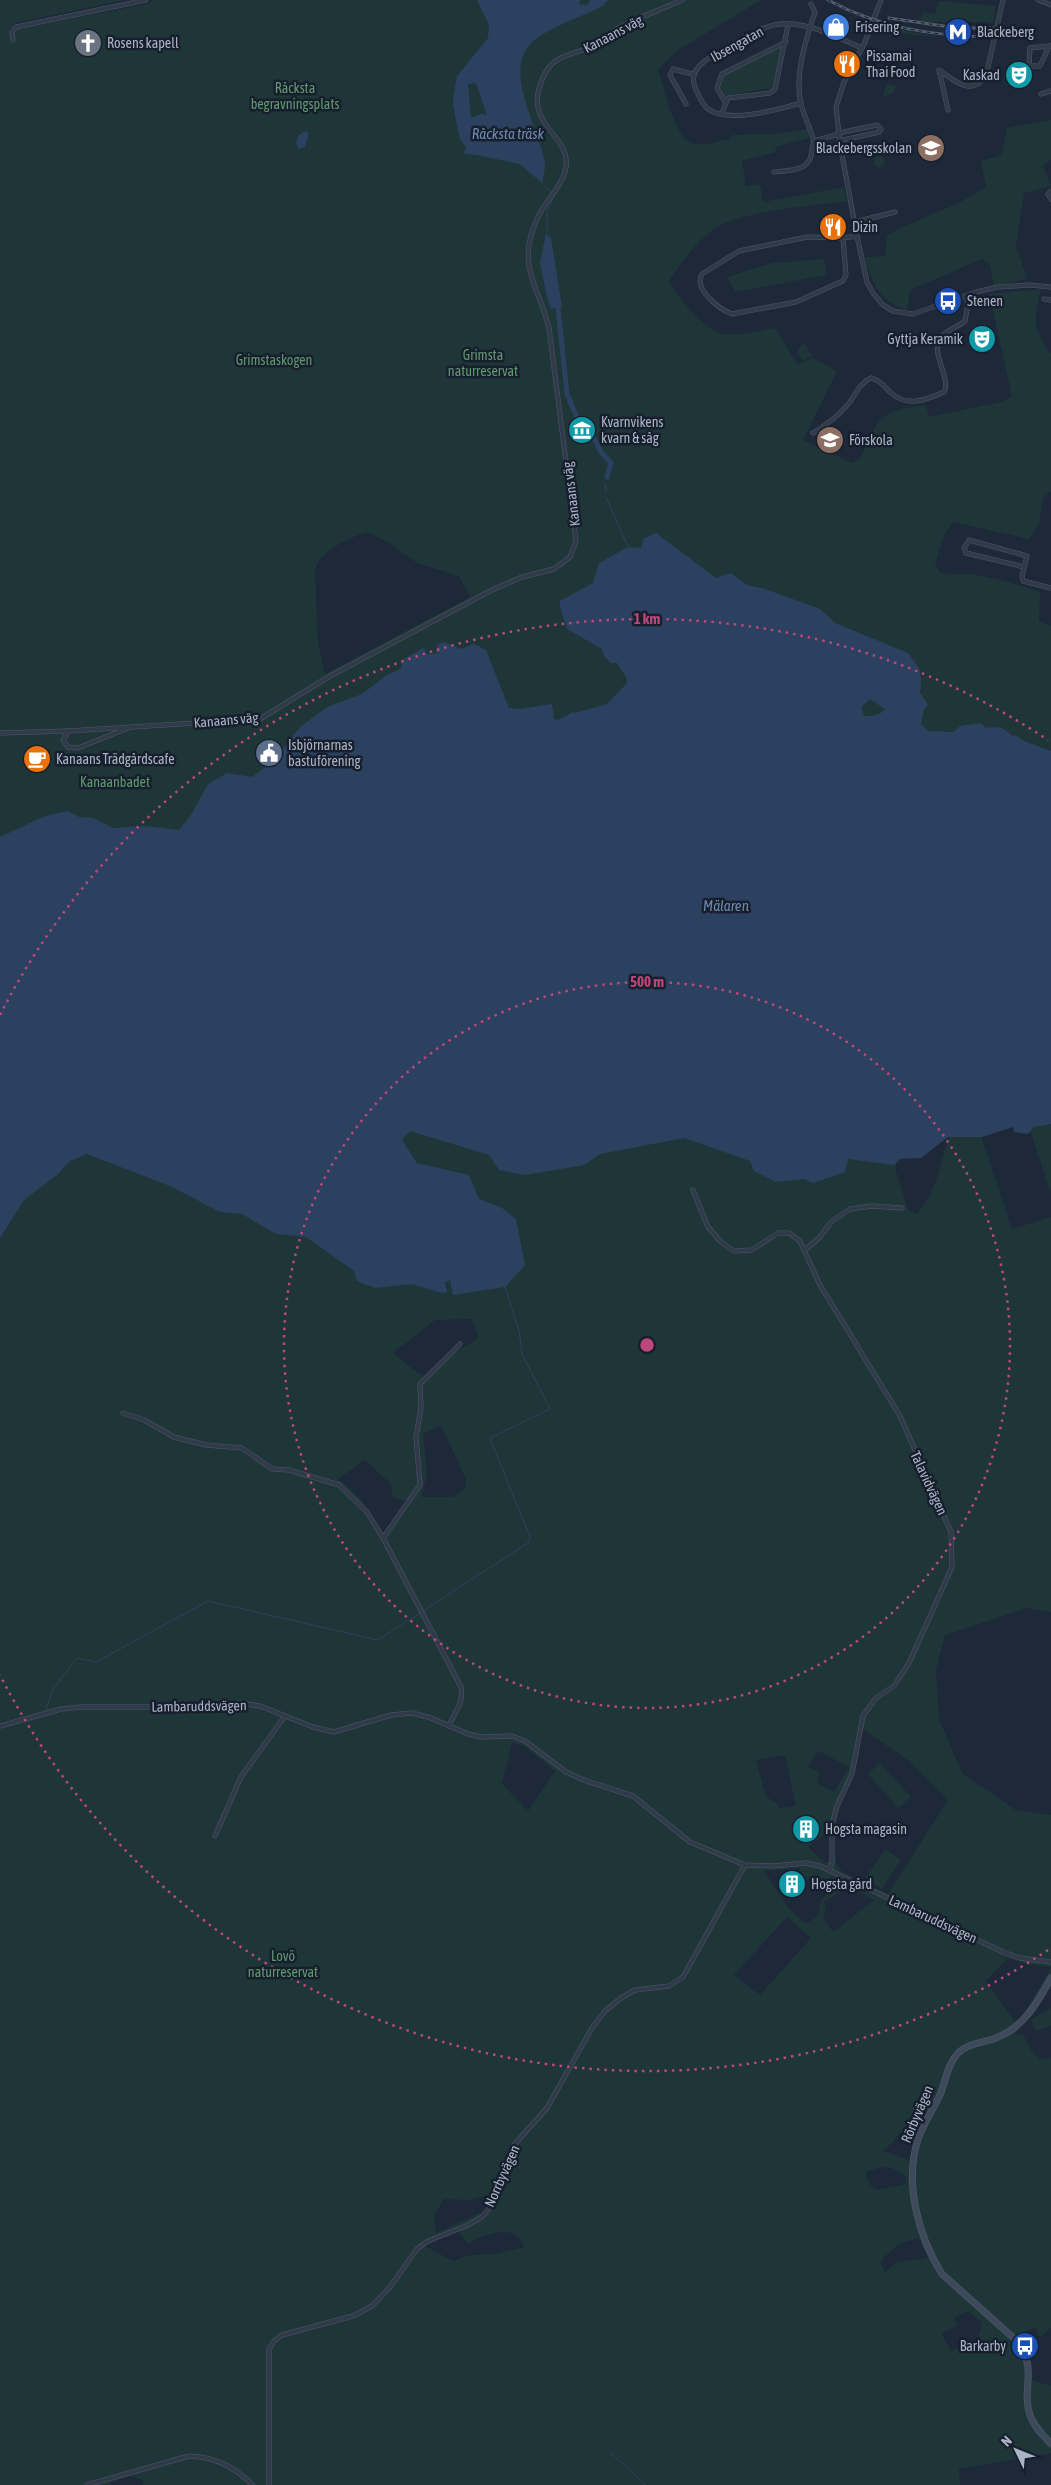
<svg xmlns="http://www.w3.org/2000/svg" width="1051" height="2485" viewBox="0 0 1051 2485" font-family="'Asap Condensed',sans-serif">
<rect width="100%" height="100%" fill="#1d2838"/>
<!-- green -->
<g fill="#1f3639" fill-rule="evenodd">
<path d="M0,0H126L15,23L9,31L147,4L154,0H761L676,51L658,70C664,87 674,137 692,143C703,147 719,141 730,139L732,135L773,134L807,129L810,138L775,147L776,152L742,161L746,186L760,184L763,202L844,187L847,201C813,206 756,210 725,223C704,231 681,262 669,281C676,296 707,333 724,334C740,336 759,331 775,328L797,364L813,358L837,371L803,440L852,463L859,460C881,416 875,413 926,405L929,417L1002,402L1012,396L989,294L1041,289C1034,320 1031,327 1051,354V491L1043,498L1039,524L1029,539L953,522L943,537L935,564L940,572C951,576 959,573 971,574C995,578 1017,584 1040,592L1039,621L1051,626V826L0,926ZM366,532L388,542L417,563L459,576L470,597L325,674L318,642L315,570C320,550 348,539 366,532Z"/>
<path d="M939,1L996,6L993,23C968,20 944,24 919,21L924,12L935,14Z"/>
<path d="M878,25L942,38L883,31L881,34L874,32Z"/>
<path d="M781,45L783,46L772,88L723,96L719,88L723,75Z"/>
<path d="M887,84L896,86L894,93L882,97Z"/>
<path d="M1051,120V160L1043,165L1051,186L1024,193L1016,246L1027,279L994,286L990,265L982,259L910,290L907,310C880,302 871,283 865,257L885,256L887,235C919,218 955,208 986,187L981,161L1001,155L1007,128Z"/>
<circle cx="879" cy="162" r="5.5"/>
<path d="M824,259L827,275L735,292L727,277L772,263Z"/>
<path d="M802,344L806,345L812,356L802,361L797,351Z"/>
<path d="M1051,920V1194L1024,1112L981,1136L1012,1229L1051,1217V1612L1027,1608L945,1635L936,1670L939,1719L962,1773L1016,1810L1051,1815V1967L1026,1964L1008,1958L986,1981L1015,2022L1023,2015L1051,1968V1982L1034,2014H1028L1015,2034L1018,2036L1023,2034L1030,2049L1040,2059L1051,2058V2328L1040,2337L1035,2327L1014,2337C1028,2349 1033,2362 1032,2380L1051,2386V2453L959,2469L960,2485H143V2480L132,2476L110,2482V2485H0V1015ZM963,1113C958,1121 951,1130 948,1140C939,1166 937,1192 917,1214L908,1210L896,1171L897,1140ZM713,1132L714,1148L684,1138ZM471,1319L479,1338L438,1362L423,1377L393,1353L435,1320ZM441,1426L466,1479L465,1488L453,1497H421L427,1474L423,1434ZM365,1460L391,1484L393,1498L408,1501L385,1532L381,1533C373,1513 356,1491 338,1479ZM863,1729L909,1761L948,1800L888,1894L842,1872L836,1862L832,1840L840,1802L854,1773ZM512,1743L524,1746L555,1771L528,1811L502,1784ZM818,1751L849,1767L834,1792L817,1783L820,1773L808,1767ZM785,1755L796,1806L779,1808L777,1803L766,1797L756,1760ZM829,1831L831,1861L825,1863L808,1847ZM799,1868L807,1880L816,1875L832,1891L821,1899L818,1915L807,1924L790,1910L764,1871ZM854,1889L874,1900L833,1932L823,1918L826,1906L823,1902L842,1891ZM787,1917L811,1938L760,1995L734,1975ZM916,2127L919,2129L910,2160L883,2151L894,2141L899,2133ZM883,2167L892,2168L905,2176L906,2184L877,2190L871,2186L866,2177L867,2171ZM485,2196L490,2199L486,2210L436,2233L434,2215L444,2199L468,2200ZM475,2222L459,2232L468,2243C485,2235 515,2221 524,2247L495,2254L470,2255L453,2261L425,2246ZM919,2238L928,2258L897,2262L885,2272L881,2262L883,2258L900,2243ZM967,2311L982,2322L978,2339L951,2351L942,2335L944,2331L957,2326L954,2318Z"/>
<path d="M880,1763L911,1797L898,1808L868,1774Z"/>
<path d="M885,1849L901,1860L882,1889L865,1879Z"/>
<path d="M1051,2008V2026L1036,2031L1031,2019Z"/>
</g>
<!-- water -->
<g fill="#2c415f" fill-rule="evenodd">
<path d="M477,0H580L579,4L588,5L590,0H608L603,6C584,15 544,30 531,43C502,73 541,130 545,164C545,170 543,177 542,183L520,164L477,155L464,154L466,147L460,139L458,131L453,104L454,92L457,76L488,38L489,25ZM476,83L487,115L481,114L471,118L468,84Z"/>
<path d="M305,131L309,133L305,147L299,149L296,144L298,136Z"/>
<path d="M546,234L551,238L562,307L551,309L546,293L540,262Z"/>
<path d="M656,533L716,578L731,573L747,585L765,589L820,609L835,623L908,653L919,668L921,679L920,693L928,705L924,709L921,724L928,731L954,732L960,726L981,723L985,728C996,726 1005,727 1012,736L1016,735L1024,741L1051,751V1124L1034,1127L1028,1134L1014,1132L1013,1127L982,1137H948L921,1158L900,1159L894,1165L848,1159L845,1172L813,1183L804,1179L776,1182L754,1171L750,1161L684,1138L600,1154L584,1165L525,1175L499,1170L489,1155L410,1131L402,1140L417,1163L469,1175L479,1199L502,1208L516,1219L525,1265L505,1287L453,1295L450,1280L445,1282L447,1292L442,1293L412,1284L375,1288L357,1281L354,1271L306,1237L276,1234L242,1214L220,1212L170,1186L87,1154L70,1161L57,1175L24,1200L0,1238V837L45,816L68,811L79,817L93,818L113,828L145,826L179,830L191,815L208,784L227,773L252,777L275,760L300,727L327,707L362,694L387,675L402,668L401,661L421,649L423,648L427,654H436L437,645L443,642L461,649L474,644L486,650L509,708L519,709L552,704L554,719L558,720L573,712L575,713L607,704L627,683L626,677L617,663H611L604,656L602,649L567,629L560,607V601L593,583L599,563L628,547L641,548L643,539ZM870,699L885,709C881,715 871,717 864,716L861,707Z"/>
</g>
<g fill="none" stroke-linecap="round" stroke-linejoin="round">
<!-- stream -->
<g stroke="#2c415f" stroke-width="1">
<path d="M542,183L554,196L547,210V236"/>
<path d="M605,483L606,491"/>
<path d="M606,497L628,547"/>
<path d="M424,1610L528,1543L530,1537L490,1438L550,1409L522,1354L519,1331L505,1287"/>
<path d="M46,1709L53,1689L77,1658L96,1662L208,1601L378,1640L420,1613"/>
<path d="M611,2453L646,2485"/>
</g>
<!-- canal -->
<g stroke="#2c415f" stroke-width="5">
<path d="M558,308L567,394L581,427"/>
<path d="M590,430L601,452L611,463L607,477"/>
</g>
<!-- street casing -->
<g stroke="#4e5767" stroke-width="5">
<g id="street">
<path d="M881,0L865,42L844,82L836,107L840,144L857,236L867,282L873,293L883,305L893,311L913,314L976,292L998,287L1030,285L1051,287"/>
<path d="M1038,0L1051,5"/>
<path d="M811,4L815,12C806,40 794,74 801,104C804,116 810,128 814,141"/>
<path d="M13,40L12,32L16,27L146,0"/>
<path d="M1049,46L1040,66H1029L1030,48L1049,46H1051"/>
<path d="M1041,94L1051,91"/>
<path d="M725,102L717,88L722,74L786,42"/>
<path d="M801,103C780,109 728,124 708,109C703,105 699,96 696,90C684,65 716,55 734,44C748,36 763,26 779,24C808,21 836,37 862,48"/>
<path d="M686,104L670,75L673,69L692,74"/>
<path d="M948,110L939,70C955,81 971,97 986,76L1003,0"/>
<path d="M722,113L728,98L770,93L775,89L788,25"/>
<path d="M839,133L877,125L881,129L879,132L839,141"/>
<path d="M774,172C784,171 803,171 809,161C812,156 812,147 814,141L839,134"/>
<path d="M1051,191L1048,194L1051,199"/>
<path d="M855,222L895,212"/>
<path d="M843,238L807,237L739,251L702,274C693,289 719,309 732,314L796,302L843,281L846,275L843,238L857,236"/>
<path d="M1044,299L1051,300"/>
<path d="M813,433C827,425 840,414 850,402C856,393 861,382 871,378C880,380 884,386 890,392C906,408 926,400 944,392C952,378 929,353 941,337C947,330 958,327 965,321L968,304L966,296"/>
<path d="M1024,567L966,553L964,548L969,540L1027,556L1022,576L1023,581L1051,588"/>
<path d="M133,726L78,748L68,747L63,740L68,731L260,719L330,676L492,590L522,577L554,569L570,557L576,541L549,328C537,281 514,264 540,213C548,198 563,185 566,167C570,143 542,130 538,107C535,95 542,75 551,65C560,55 579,52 592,47C603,42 610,32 620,27C640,17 662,9 682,0"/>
<path d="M0,733L68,731"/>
<path d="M693,1190L708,1227L720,1241L734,1251L752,1250L778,1233H789L800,1241L820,1285L900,1416L951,1532L952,1567L909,1663L894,1686L876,1698L863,1716L852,1774L837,1806L832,1825V1862L829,1870"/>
<path d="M805,1250L820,1237L832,1221L850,1209L872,1206L902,1208"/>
<path d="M123,1413L144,1420L174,1437L206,1445L242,1448L272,1469L289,1470L339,1485L367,1512L383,1538"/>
<path d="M0,1726L61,1709L82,1707H202L240,1703L260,1706L313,1727L334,1732L391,1715L412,1713L431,1718L468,1734L481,1737L512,1736L525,1741L566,1772L584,1780L633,1796L690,1842L745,1865L773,1866L806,1863L820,1866L1003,1952L1020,1958L1051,1962"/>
<path d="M449,1726C455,1711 464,1703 461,1687L383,1538L420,1485L416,1437L421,1407L420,1384L460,1344"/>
<path d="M215,1836L241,1777L285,1716"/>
<path d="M87,2485L189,2456C216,2457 234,2467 253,2485"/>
<path d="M269,2485V2349L274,2341L282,2335L353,2316L372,2306L390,2287L417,2249L428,2241L466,2226L482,2217L492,2205L513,2146L547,2108L592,2028L605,2011L621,1998L635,1990L669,1986L683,1977L745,1865"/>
</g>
</g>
<!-- secondary casing -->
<g stroke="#4e5767" stroke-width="7">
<path id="secondary" d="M1051,1978C1038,2002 1023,2028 996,2038C983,2043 968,2043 958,2053C947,2065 946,2081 940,2095C933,2110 923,2124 918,2139C904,2183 918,2236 942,2274L1018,2342C1038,2371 1021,2388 1030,2415C1034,2427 1043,2435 1051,2444"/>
</g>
<!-- street -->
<use href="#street" stroke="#313a49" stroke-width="4"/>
<!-- secondary -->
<use href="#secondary" stroke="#3e495c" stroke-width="5.5"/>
<!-- rail casing -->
<g stroke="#525e70" stroke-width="3">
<g id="rail">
<path d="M828,0C879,28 934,36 991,37"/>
<path d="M889,18L957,28H993"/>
</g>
</g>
<!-- rail -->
<use href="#rail" stroke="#171f2d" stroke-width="1" stroke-dasharray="4" stroke-linecap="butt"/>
</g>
<!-- distance rings -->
<g fill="none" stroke="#bb477b" stroke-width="2.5" stroke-dasharray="2.5 5">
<circle cx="647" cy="1345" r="363"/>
<path d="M1048 1950A726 726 0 0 1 0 1675M0 1015A726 726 0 0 1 1048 740"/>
</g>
<!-- icons -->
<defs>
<g id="shop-disc" transform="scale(1.4375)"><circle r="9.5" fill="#3f7fe0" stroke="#171f2d"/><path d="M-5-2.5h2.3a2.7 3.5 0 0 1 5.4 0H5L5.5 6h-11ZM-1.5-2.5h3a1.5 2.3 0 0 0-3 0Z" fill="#fff"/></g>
<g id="metro-disc" transform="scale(1.4375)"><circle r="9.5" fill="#1a4fb4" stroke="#171f2d"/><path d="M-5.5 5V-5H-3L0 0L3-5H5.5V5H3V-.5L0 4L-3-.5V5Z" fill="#fff"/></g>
<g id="church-disc" transform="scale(1.4375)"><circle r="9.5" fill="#6b7280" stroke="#171f2d"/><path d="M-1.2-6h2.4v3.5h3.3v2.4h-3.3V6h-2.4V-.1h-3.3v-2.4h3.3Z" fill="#fff"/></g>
<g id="restaurant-disc" transform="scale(1.4375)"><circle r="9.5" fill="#e8710a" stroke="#171f2d"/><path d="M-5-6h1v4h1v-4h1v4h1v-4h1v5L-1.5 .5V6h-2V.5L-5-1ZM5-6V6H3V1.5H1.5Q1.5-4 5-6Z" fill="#fff"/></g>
<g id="theatre-disc" transform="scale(1.4375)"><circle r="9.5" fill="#0f9aa8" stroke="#171f2d"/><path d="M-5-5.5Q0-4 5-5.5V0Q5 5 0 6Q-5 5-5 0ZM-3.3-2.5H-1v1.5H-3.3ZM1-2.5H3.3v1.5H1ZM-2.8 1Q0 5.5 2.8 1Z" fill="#fff"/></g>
<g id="school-disc" transform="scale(1.4375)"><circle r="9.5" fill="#8d6e63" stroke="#171f2d"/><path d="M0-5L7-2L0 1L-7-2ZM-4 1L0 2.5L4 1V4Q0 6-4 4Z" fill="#fff"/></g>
<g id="bus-disc" transform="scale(1.4375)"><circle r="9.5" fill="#1a4fb4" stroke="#171f2d"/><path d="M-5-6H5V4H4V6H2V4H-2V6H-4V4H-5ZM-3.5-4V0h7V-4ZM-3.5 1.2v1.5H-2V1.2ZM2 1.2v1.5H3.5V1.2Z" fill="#fff"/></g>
<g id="museum-disc" transform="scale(1.4375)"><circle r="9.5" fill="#0f9aa8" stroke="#171f2d"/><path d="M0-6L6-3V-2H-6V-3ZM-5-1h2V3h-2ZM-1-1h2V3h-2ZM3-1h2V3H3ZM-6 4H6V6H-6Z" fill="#fff"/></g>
<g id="civic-disc" transform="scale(1.4375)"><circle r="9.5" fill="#5c6f8a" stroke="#171f2d"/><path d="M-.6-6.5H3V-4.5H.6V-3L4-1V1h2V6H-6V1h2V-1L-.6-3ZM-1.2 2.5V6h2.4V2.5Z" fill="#fff"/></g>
<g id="cafe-disc" transform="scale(1.4375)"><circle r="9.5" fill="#e8710a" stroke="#171f2d"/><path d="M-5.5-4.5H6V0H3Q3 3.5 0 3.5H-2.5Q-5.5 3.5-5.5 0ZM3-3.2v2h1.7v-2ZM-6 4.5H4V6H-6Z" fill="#fff"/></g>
<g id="building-disc" transform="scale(1.4375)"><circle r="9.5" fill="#0f9aa8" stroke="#171f2d"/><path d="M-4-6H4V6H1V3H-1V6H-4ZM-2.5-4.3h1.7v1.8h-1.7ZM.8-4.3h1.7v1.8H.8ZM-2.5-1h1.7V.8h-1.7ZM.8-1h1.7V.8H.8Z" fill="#fff"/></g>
</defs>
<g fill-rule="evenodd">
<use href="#shop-disc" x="836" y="27"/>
<use href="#metro-disc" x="958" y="32"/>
<use href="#church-disc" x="88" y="43"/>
<use href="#restaurant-disc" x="847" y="64"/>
<use href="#theatre-disc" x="1019" y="75"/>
<use href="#school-disc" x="931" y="148"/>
<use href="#restaurant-disc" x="833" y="227"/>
<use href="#bus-disc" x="948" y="301"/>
<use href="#theatre-disc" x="982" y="339"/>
<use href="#museum-disc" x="582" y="430"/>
<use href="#school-disc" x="830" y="440"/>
<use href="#civic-disc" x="269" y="753"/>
<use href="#cafe-disc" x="37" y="759"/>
<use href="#building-disc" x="806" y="1829"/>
<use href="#building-disc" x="792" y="1884"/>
<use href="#bus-disc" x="1025" y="2346"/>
</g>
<g text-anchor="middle" stroke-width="5" stroke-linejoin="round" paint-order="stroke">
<!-- poi labels -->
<g font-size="14" fill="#aab4c6" stroke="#171f2d" text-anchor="start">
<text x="855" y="32">Frisering</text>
<text x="977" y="37">Blackeberg</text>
<text x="107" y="48">Rosens kapell</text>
<text x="866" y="61">Pissamai<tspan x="866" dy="16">Thai Food</tspan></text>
<text x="1000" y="80" text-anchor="end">Kaskad</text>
<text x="912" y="153" text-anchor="end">Blackebergsskolan</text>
<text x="852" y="232">Dizin</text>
<text x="967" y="306">Stenen</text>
<text x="963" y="344" text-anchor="end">Gyttja Keramik</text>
<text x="601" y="427">Kvarnvikens<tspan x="601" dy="16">kvarn &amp; såg</tspan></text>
<text x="849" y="445">Förskola</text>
<text x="288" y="750">Isbjörnarnas<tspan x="288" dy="16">bastuförening</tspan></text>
<text x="56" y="764">Kanaans Trädgårdscafe</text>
<text x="825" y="1834">Hogsta magasin</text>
<text x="811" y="1889">Hogsta gård</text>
<text x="1006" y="2351" text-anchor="end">Barkarby</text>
</g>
<!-- street labels -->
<g font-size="14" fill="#aab4c6" stroke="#171f2d">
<text transform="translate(613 34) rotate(-28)" y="5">Kanaans väg</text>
<text transform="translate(737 44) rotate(-29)" y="5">Ibsengatan</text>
<text transform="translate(571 494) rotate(-97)" y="5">Kanaans väg</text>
<text transform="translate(226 720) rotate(-5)" y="5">Kanaans väg</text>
<text transform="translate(929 1483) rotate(65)" y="5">Talavidvägen</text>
<text transform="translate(199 1706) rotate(-1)" y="5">Lambaruddsvägen</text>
<text transform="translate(933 1919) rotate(25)" y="5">Lambaruddsvägen</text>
<text transform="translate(917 2114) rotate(-67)" y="5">Rörbyvägen</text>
<text transform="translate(502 2176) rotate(-66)" y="5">Norrbyvägen</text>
</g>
<!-- park labels -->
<g font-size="14" fill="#60986f" stroke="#171f2d">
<text x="295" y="93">Råcksta<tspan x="295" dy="16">begravningsplats</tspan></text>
<text x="483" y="360">Grimsta<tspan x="483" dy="16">naturreservat</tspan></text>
<text x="274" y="365">Grimstaskogen</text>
<text x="115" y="787">Kanaanbadet</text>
<text x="283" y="1961">Lovö<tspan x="283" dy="16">naturreservat</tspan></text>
</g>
<!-- water labels -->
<g font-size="15" font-style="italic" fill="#6f8ab2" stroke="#171f2d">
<text x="508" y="139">Råcksta träsk</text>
<text x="726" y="911">Mälaren</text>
</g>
</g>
<circle cx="647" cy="1345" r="8" fill="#bb477b" stroke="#171f2d" stroke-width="2.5"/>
<g font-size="15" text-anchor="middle" font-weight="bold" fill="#bb477b" stroke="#171f2d" stroke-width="5" stroke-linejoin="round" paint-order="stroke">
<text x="647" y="624">1 km</text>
<text x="647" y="987">500 m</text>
</g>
<!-- north arrow -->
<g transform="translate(1016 2450) rotate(313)" stroke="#171f2d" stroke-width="4" paint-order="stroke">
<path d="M0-4L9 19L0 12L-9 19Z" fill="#aab4c6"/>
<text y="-8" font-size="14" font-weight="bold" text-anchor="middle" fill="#aab4c6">N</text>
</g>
</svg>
